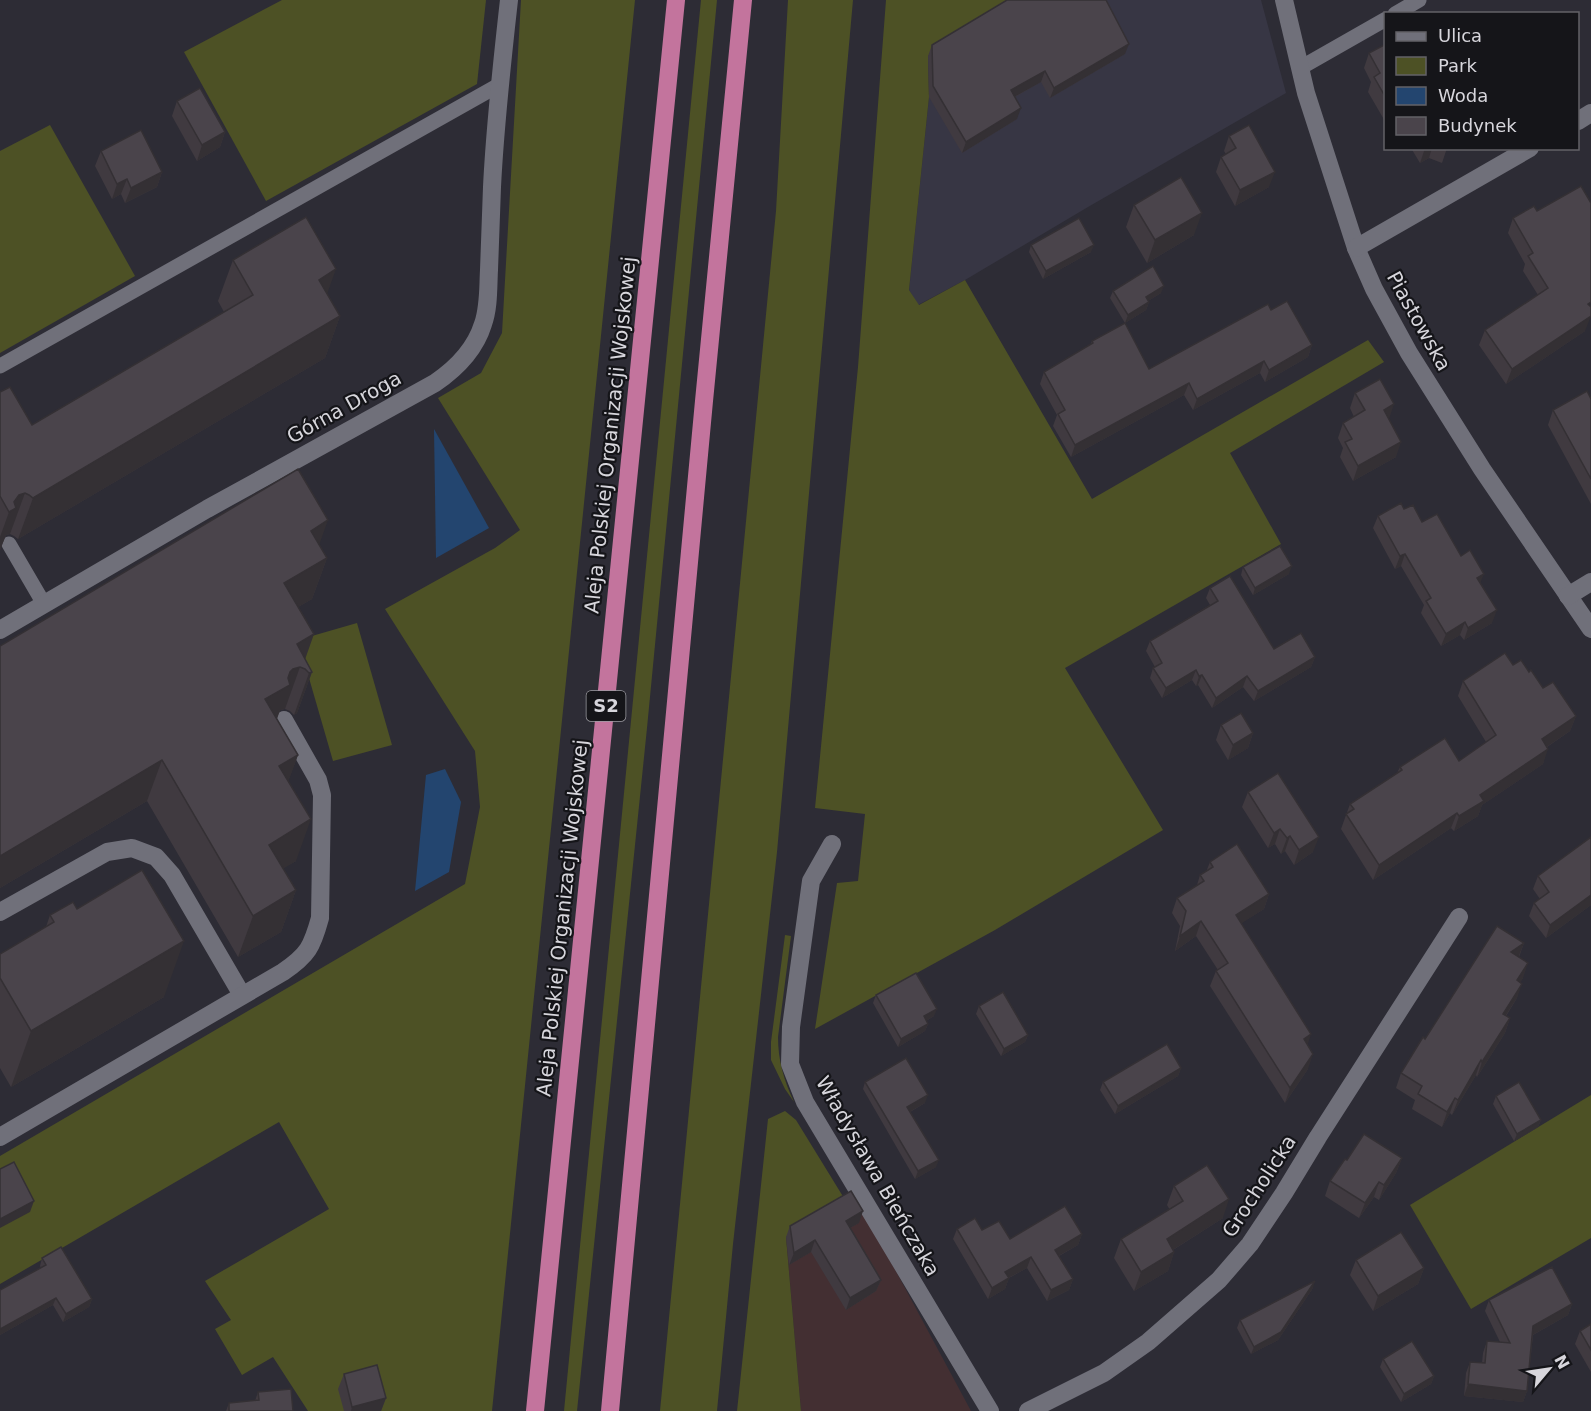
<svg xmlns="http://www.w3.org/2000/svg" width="1591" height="1411" viewBox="0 0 1591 1411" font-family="'DejaVu Sans',sans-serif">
<rect width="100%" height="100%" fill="#2d2c35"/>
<!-- commercial -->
<path fill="#432f32" d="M855,1195L971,1411H801L786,1237Z"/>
<!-- built -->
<path fill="#373644" d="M1018,0H1261L1286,93L1088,207L965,280L918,305L909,290L929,97L928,56Z"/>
<!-- green -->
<g fill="#4d5125">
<path d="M282,0H486L477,84L266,201L184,52Z"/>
<path d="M521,0H635L492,1411H308L273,1357L242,1375L215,1329L231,1320L205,1281L329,1209L279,1122L0,1284V1156L465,884L480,807L475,751L385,609L495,548L520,530L438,398L481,373L502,333Z"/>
<path d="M701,0H717L647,728L577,1411H564Z"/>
<path d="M788,0H853L777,852L733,1244L717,1411H660L776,211Z"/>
<path d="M886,0H1013L928,56L929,97L909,290L919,305L965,280L1092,499L1368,340L1384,362L1230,453L1281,544L1065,668L1163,830L995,930L815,1029L837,883L858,881L865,814L815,808L858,367Z"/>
<path d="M50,125L135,276L0,353V151Z"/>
<path d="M357,623L392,745L333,761L298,640Z"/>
<path d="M785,935L791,936L778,1037C778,1060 784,1081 794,1102L785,1089L771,1060V1042Z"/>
<path d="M1591,1095V1238L1471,1309L1410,1205Z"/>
<path d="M785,1111L796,1120L847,1203L786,1237L801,1411H737L768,1119Z"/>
</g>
<!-- water -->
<g fill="#23456f">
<path d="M434,429L489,528L436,558Z"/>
<path d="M445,769L461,802L449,872L415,891L426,775Z"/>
</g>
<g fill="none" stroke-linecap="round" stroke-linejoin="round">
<!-- service -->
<g stroke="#70707a" stroke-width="15">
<path d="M1395,14L1419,0"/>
<path d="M1300,68L1386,19"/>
<path d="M0,366L499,85"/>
<path d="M9,544L44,604"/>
</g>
<!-- minor -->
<g stroke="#70707a" stroke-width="18">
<path d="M1284,0L1306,93L1356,248L1374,289L1409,353L1482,469L1591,629"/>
<path d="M1578,121L1591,113"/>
<path d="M1356,248L1530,148"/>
<path d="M1568,596L1591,582"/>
<path d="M0,630L207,509L435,383C457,368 475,350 483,324C489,307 488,288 489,270C490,242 491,215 492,187C495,125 502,62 509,0"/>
<path d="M832,844L811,881L791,1027L790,1064L805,1102L990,1411"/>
<path d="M0,912L107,852L132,848L156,857L172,875L242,995"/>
<path d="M0,1137L283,972C308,955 312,947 320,918L322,795L318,780L284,720"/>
<path d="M1028,1411L1104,1373L1148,1342L1219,1280L1250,1244L1284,1193L1318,1137L1459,917"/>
</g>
<!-- motorway -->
<g stroke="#c3749d" stroke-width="18">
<path d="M535,1411L676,0"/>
<path d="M610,1411L704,401L743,0"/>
</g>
</g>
<!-- wall -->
<g fill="#403a40">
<path d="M1386,44V123L1368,92L1371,82L1364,68L1369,53Z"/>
<path d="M932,45L1125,54L1050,98L1041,82L1015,97L1017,119L962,153L929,97L928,56Z"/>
<path d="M177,101L225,132L220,147L197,161L172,116Z"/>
<path d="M1229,136L1269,187L1235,206L1216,172L1221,157L1226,154L1224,151Z"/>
<path d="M1411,148H1447L1442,163L1429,158L1420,163Z"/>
<path d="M101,151L162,172L157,187L125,203L121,194L112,199L95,166Z"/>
<path d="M1134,205L1194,235L1147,263L1126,227Z"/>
<path d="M1513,218L1585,331L1506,384L1479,345L1485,330L1538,295L1523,271L1525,264L1508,233Z"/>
<path d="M1031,245L1091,252L1043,279L1029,252Z"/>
<path d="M233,260L327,294L340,316L325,358L18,539L14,536L10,534L6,535L0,550V392L32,425L224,312L218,301Z"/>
<path d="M1113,291L1161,293L1148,301L1149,302L1146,310L1125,323L1110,298Z"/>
<path d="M1271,310L1312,345L1308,357L1265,382L1260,373L1193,410L1184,395L1071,457L1053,426L1057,415L1040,384L1044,372L1090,345L1092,341L1149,369Z"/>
<path d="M1355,393L1389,419L1396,457L1353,481L1340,457L1343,448L1338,438L1343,423L1354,417L1350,408Z"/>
<path d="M1591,399V504L1548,425L1553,410Z"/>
<path d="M1404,509L1422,522L1461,556L1480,583L1492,623L1464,640L1460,635L1441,646L1421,613L1424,605L1401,566L1395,569L1373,528L1378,516Z"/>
<path d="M319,545L327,558L312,599L298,607L305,659L312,672L297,713L294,715L290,711L285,709L280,710L277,719L298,755L288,781L296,861L283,868L296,890L281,932L238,957L147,801L0,888V646Z"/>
<path d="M1243,567L1289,574L1253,595L1241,575Z"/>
<path d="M1210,588L1274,649L1315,657L1311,667L1254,701L1243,687L1212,708L1198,685L1196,686L1192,680L1162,698L1150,678L1153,668L1155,667L1146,651L1150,641L1210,605L1206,598Z"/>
<path d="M1513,665L1529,672L1543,688L1576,716L1570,731L1547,747L1543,764L1482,805L1478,816L1454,831L1451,828L1373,880L1341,829L1350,804L1397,773L1400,767L1459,761L1486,742L1458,696L1463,681Z"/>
<path d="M1221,725L1253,733L1248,748L1228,760L1216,740Z"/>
<path d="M1248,792L1313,852L1294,865L1285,851L1281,854L1275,844L1268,848L1242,807Z"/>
<path d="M1591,837V905L1546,938L1529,916L1534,903L1540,899L1533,889L1538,876Z"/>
<path d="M1210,862L1269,894L1264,909L1241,923L1307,1045L1308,1069L1285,1103L1210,986L1216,971L1218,970L1196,936L1175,951L1180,926L1172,913L1177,898L1197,885L1200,875L1206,872Z"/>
<path d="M77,909L164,997L11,1087L0,1068V954L46,927L50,915Z"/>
<path d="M1524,943L1519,957L1523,978L1520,982L1517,998L1506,1016L1510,1018L1505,1033L1477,1077L1476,1075L1452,1115L1450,1113L1442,1127L1412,1109L1415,1100L1396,1088L1401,1073Z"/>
<path d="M876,995L934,1016L926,1021L928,1024L925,1031L898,1047L873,1003Z"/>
<path d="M979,1006L1028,1035L1025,1042L1001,1056L976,1014Z"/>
<path d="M1181,1068L1178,1076L1115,1114L1100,1090L1103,1082Z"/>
<path d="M865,1082L925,1103L910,1112L936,1167L915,1179L863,1089Z"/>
<path d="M1496,1096L1541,1120L1538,1127L1514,1141L1493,1104Z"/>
<path d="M1402,1158L1396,1173L1379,1200L1374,1197L1359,1218L1325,1196L1330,1181L1347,1160Z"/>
<path d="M1174,1186L1223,1218L1173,1250L1174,1252L1168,1271L1134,1291L1114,1258L1121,1239L1170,1210L1167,1205Z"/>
<path d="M859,1223L850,1228L881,1280L876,1291L846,1310L811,1252L789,1265L786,1237L790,1226Z"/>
<path d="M957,1229L982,1230L1010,1239L1082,1234L1078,1245L1059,1256L1073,1279L1069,1290L1047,1301L1027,1268L1009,1278L1005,1289L988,1299L953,1239Z"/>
<path d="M42,1258L92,1299L89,1307L63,1322L53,1305L0,1335V1290L41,1268L40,1266Z"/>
<path d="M1356,1260L1424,1268L1418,1284L1373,1311L1350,1275Z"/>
<path d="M1313,1288L1278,1340L1251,1354L1237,1328L1240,1320Z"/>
<path d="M1489,1300L1572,1304L1568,1315L1533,1335L1527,1391L1523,1402L1464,1396L1466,1373L1470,1362L1482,1363L1483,1353L1487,1341L1500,1342L1485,1311Z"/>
<path d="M1591,1324V1372L1575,1344L1580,1331Z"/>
<path d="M1383,1359L1434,1376L1431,1384L1401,1402L1380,1367Z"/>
<path d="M344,1374L386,1398L381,1411H344L338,1389Z"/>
<path d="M258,1392L293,1411H226L229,1403L255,1401Z"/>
</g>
<!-- shaded-wall -->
<g fill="#343034">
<path d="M1129,44L1125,54L1050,98L1054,88Z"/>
<path d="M1045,71L1041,82L1007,101L1011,90Z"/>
<path d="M1021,108L1017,119L962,153L966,142Z"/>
<path d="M225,132L220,147L197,161L202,145Z"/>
<path d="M1425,148H1432L1429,158L1420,163Z"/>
<path d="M162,172L157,187L125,203L131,188Z"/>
<path d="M1275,172L1269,187L1235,206L1240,190Z"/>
<path d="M127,179L121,194L112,199L117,184Z"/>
<path d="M1202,213L1194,235L1147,263L1155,240Z"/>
<path d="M1094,245L1091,252L1043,279L1046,271Z"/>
<path d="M336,269L321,311L319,280Z"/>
<path d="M1164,286L1161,293L1143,304L1146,297Z"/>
<path d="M1149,302L1146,310L1125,323L1128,315Z"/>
<path d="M340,316L325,358L18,539L33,498Z"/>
<path d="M1591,316L1585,331L1506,384L1512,369Z"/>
<path d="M1312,345L1308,357L1265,382L1269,370Z"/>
<path d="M1264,361L1260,373L1193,410L1197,399Z"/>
<path d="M1189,383L1184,395L1071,457L1075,445Z"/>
<path d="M1394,404L1389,419L1384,410Z"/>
<path d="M1401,442L1396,457L1353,481L1358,466Z"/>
<path d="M25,493L10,534L6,535L0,550V537L9,512L19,495Z"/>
<path d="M328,520L313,562L311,531Z"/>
<path d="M1405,554L1401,566L1395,569L1400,556Z"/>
<path d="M327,558L312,599L269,624L284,583Z"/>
<path d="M1292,566L1289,574L1253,595L1255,588Z"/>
<path d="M1484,574L1479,586L1477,578Z"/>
<path d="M1497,610L1492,623L1464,640L1468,628Z"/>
<path d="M1465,622L1460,635L1441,646L1446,634Z"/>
<path d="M314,634L302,668L300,667L285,709L280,710L274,726L265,699L297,644Z"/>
<path d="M1315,657L1311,667L1254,701L1258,691Z"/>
<path d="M1196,670L1192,680L1162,698L1166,688Z"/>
<path d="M312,672L297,713L294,715L309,673Z"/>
<path d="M1202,675L1198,685L1196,686L1199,676Z"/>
<path d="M1247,676L1243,687L1212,708L1216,698Z"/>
<path d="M1576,716L1570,731L1536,754L1542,739Z"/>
<path d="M1253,733L1248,748L1228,760L1233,745Z"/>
<path d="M1548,749L1543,764L1482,805L1478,816L1454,831L1459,816L1480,795Z"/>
<path d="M298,755L283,796L279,766Z"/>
<path d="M162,760L147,801L0,888V856Z"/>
<path d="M1457,813L1451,828L1373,880L1379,865Z"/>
<path d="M311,819L296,861L254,886L269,845Z"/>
<path d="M1280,829L1275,844L1268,848L1274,833Z"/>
<path d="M1290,836L1285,851L1281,854L1287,838Z"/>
<path d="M1319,837L1313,852L1294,865L1299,850Z"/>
<path d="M296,890L281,932L238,957L253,916Z"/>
<path d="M1269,894L1264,909L1231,930L1236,915Z"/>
<path d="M1591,895V905L1546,938L1550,925Z"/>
<path d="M1201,921L1196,936L1175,951L1180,936Z"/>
<path d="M184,941L164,997L11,1087L31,1031Z"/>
<path d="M1524,943L1518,958L1511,952Z"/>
<path d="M1528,963L1523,978L1512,995L1517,980Z"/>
<path d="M1522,984L1517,998L1497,1029L1503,1014Z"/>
<path d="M937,1009L934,1016L921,1024L924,1016Z"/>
<path d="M1510,1018L1505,1033L1477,1077L1482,1062Z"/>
<path d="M928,1024L925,1031L898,1047L901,1039Z"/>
<path d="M1311,1034L1306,1050L1304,1039Z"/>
<path d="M1028,1035L1025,1042L1001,1056L1004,1049Z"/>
<path d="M1313,1054L1308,1069L1285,1103L1290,1088Z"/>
<path d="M1481,1060L1476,1075L1452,1115L1458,1100Z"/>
<path d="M1181,1068L1178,1076L1115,1114L1118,1106Z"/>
<path d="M928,1095L925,1103L904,1115L907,1107Z"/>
<path d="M1455,1098L1450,1113L1442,1127L1447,1112Z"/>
<path d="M1541,1120L1538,1127L1514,1141L1517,1134Z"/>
<path d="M1402,1158L1396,1173L1379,1200L1384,1185Z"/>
<path d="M939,1160L936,1167L915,1179L918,1171Z"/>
<path d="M1379,1182L1374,1197L1359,1218L1365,1203Z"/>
<path d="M1229,1199L1223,1218L1160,1258L1167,1239Z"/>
<path d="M34,1201L30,1212L0,1228V1219Z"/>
<path d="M863,1211L859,1223L841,1233L846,1221Z"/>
<path d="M1082,1234L1078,1245L1051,1260L1055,1250Z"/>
<path d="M815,1240L811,1252L789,1265L794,1253Z"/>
<path d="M1174,1252L1168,1271L1134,1291L1141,1272Z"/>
<path d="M1031,1257L1027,1268L1001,1282L1005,1272Z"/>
<path d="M1424,1268L1418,1284L1373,1311L1378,1296Z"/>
<path d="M1009,1278L1005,1289L988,1299L992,1288Z"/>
<path d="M1073,1279L1069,1290L1047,1301L1051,1290Z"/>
<path d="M881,1280L876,1291L846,1310L850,1298Z"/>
<path d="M1315,1281L1313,1288L1278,1340L1251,1354L1254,1347Z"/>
<path d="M56,1298L53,1305L0,1335V1329Z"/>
<path d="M92,1299L89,1307L63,1322L66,1314Z"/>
<path d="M1572,1304L1568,1315L1529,1337L1533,1326Z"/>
<path d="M1434,1376L1431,1384L1401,1402L1404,1394Z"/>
<path d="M1468,1384L1527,1391L1523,1402L1464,1396Z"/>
<path d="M386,1398L381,1411H351L352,1407Z"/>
</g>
<!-- building -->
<g fill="#4a444b" stroke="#343034" stroke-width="1.5">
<path d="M1007,0H1106L1129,44L1054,88L1045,71L1011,90L1021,108L966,142L933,86L932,45Z"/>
<path d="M1386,44V98L1374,77L1380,73L1369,53Z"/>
<path d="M200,88L225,132L202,145L177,101Z"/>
<path d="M1249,125L1275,172L1240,190L1221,157L1236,148L1229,136Z"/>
<path d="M141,130L162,172L131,188L127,179L117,184L101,151Z"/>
<path d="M1181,177L1202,213L1155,240L1134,205Z"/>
<path d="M1581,186L1591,203V302L1588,304L1591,307V316L1512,369L1485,330L1548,288L1528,256L1533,253L1513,218L1534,206L1537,211Z"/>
<path d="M306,217L336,269L319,280L340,316L33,498L29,495L25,493L19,495L14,502L16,508L9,512L0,496V392L10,387L32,425L253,295L233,260Z"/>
<path d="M1079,218L1094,245L1046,271L1031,245Z"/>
<path d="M1153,266L1164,286L1146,297L1149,302L1128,315L1113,291Z"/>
<path d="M1287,301L1312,345L1269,370L1264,361L1197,399L1189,383L1075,445L1058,414L1065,410L1044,372L1093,343L1092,341L1125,323L1149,369L1268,304L1271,310Z"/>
<path d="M1380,379L1394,404L1384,410L1401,442L1358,466L1345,442L1352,439L1343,423L1365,410L1355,393Z"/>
<path d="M1587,391L1591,399V479L1553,410Z"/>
<path d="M298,469L328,520L311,531L327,558L284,583L314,634L297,644L312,672L309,673L305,669L300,667L293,669L290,672L288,678L290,685L265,699L298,755L279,766L311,819L269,845L296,890L253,916L162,760L0,856V646Z"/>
<path d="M1401,503L1404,509L1413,505L1422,522L1437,514L1461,556L1470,550L1484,574L1477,578L1497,610L1468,628L1465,622L1446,634L1426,601L1431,598L1405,554L1400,556L1378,516Z"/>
<path d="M1280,546L1292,566L1255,588L1243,567Z"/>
<path d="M1230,576L1274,649L1301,633L1315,657L1258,691L1247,676L1216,698L1202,675L1199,676L1196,670L1166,688L1153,668L1162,663L1150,641L1218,601L1210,588Z"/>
<path d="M1505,653L1513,665L1521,660L1529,672L1531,670L1543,688L1553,682L1576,716L1542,739L1548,749L1480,795L1484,801L1459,816L1457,813L1379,865L1346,814L1354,809L1350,804L1402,770L1400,767L1445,738L1459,761L1496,735L1463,681Z"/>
<path d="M1241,713L1253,733L1233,745L1221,725Z"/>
<path d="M1278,773L1319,837L1299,850L1290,836L1287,838L1280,829L1274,833L1248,792Z"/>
<path d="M1591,837V895L1550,925L1534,903L1549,892L1538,876Z"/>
<path d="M1237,844L1269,894L1236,915L1311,1034L1304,1039L1313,1054L1290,1088L1216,971L1228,963L1201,921L1180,936L1186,911L1177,898L1204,881L1200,875L1213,867L1210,862Z"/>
<path d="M142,870L184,941L31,1031L0,978V954L54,922L50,915L73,902L77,909Z"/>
<path d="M1497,926L1524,943L1511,952L1528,963L1517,980L1522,984L1503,1014L1510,1018L1482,1062L1481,1060L1458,1100L1455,1098L1447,1112L1418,1094L1422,1086L1401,1073L1423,1037L1425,1039Z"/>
<path d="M916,973L937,1009L924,1016L928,1024L901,1039L876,995Z"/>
<path d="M1003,992L1028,1035L1004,1049L979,1006Z"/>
<path d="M1167,1044L1181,1068L1118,1106L1103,1082Z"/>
<path d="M906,1058L928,1095L907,1107L939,1160L918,1171L865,1082Z"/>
<path d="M1519,1082L1541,1120L1517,1134L1496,1096Z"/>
<path d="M1364,1134L1402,1158L1384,1185L1379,1182L1365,1203L1330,1181L1345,1159L1347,1160Z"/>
<path d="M14,1162L34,1201L0,1219V1169Z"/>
<path d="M1207,1165L1229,1199L1167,1239L1174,1252L1141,1272L1121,1239L1183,1201L1174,1186Z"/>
<path d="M851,1191L863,1211L846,1221L881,1280L850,1298L815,1240L794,1253L790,1226Z"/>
<path d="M1065,1206L1082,1234L1055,1250L1073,1279L1051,1290L1031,1257L1005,1272L1009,1278L992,1288L957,1229L975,1218L982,1230L999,1221L1010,1239Z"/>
<path d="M1401,1232L1424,1268L1378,1296L1356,1260Z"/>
<path d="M61,1247L92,1299L66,1314L56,1298L0,1329V1290L46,1265L42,1258Z"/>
<path d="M1552,1267L1572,1304L1533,1326L1527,1391L1468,1384L1470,1362L1485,1363L1487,1341L1510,1343L1489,1300Z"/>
<path d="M1315,1281L1281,1332L1254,1347L1240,1320Z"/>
<path d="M1591,1324V1350L1580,1331Z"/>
<path d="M1412,1341L1434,1376L1404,1394L1383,1359Z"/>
<path d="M377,1365L386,1398L352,1407L344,1374Z"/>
<path d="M291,1389L293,1411H229V1403L259,1400L258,1392Z"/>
</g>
<g text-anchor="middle" stroke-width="4.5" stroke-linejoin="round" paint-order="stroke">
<!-- shield labels -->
<rect fill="#151519" stroke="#9d9ca2" stroke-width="1.5" x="586.5" y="691" width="39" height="30" rx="4.5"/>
<g font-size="18" font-weight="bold" fill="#d7d6dc">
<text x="606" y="712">S2</text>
</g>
<!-- street labels -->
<g font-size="20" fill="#d7d6dc" stroke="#151519">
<text transform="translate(1419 321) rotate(61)" y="7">Piastowska</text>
<text transform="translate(344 407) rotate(-29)" y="7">Górna Droga</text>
<text transform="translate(610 435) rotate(-84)" y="7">Aleja Polskiej Organizacji Wojskowej</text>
<text transform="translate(562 918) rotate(-84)" y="7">Aleja Polskiej Organizacji Wojskowej</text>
<text transform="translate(878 1176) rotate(60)" y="7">Władysława Bieńczaka</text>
<text transform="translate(1259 1186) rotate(-57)" y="7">Grocholicka</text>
</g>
</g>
<!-- legend -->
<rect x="1384" y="12" width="195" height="138" fill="#151519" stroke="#636267" stroke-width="1.5"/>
<rect x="1396" y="32" width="30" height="9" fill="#70707a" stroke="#636267" stroke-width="1.5"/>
<text x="1438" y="42" font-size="18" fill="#d7d6dc">Ulica</text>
<rect x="1396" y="57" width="30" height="18" fill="#4d5125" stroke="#636267" stroke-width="1.5"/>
<text x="1438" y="72" font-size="18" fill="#d7d6dc">Park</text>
<rect x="1396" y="87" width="30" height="18" fill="#23456f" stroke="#636267" stroke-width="1.5"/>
<text x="1438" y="102" font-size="18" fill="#d7d6dc">Woda</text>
<rect x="1396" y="117" width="30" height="18" fill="#4a444b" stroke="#636267" stroke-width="1.5"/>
<text x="1438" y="132" font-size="18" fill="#d7d6dc">Budynek</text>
<!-- north arrow -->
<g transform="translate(1549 1369) rotate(61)" stroke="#151519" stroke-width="4.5" paint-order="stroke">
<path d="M0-4.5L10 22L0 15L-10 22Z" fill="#d7d6dc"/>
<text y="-9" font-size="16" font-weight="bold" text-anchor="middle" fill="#d7d6dc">N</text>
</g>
</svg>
